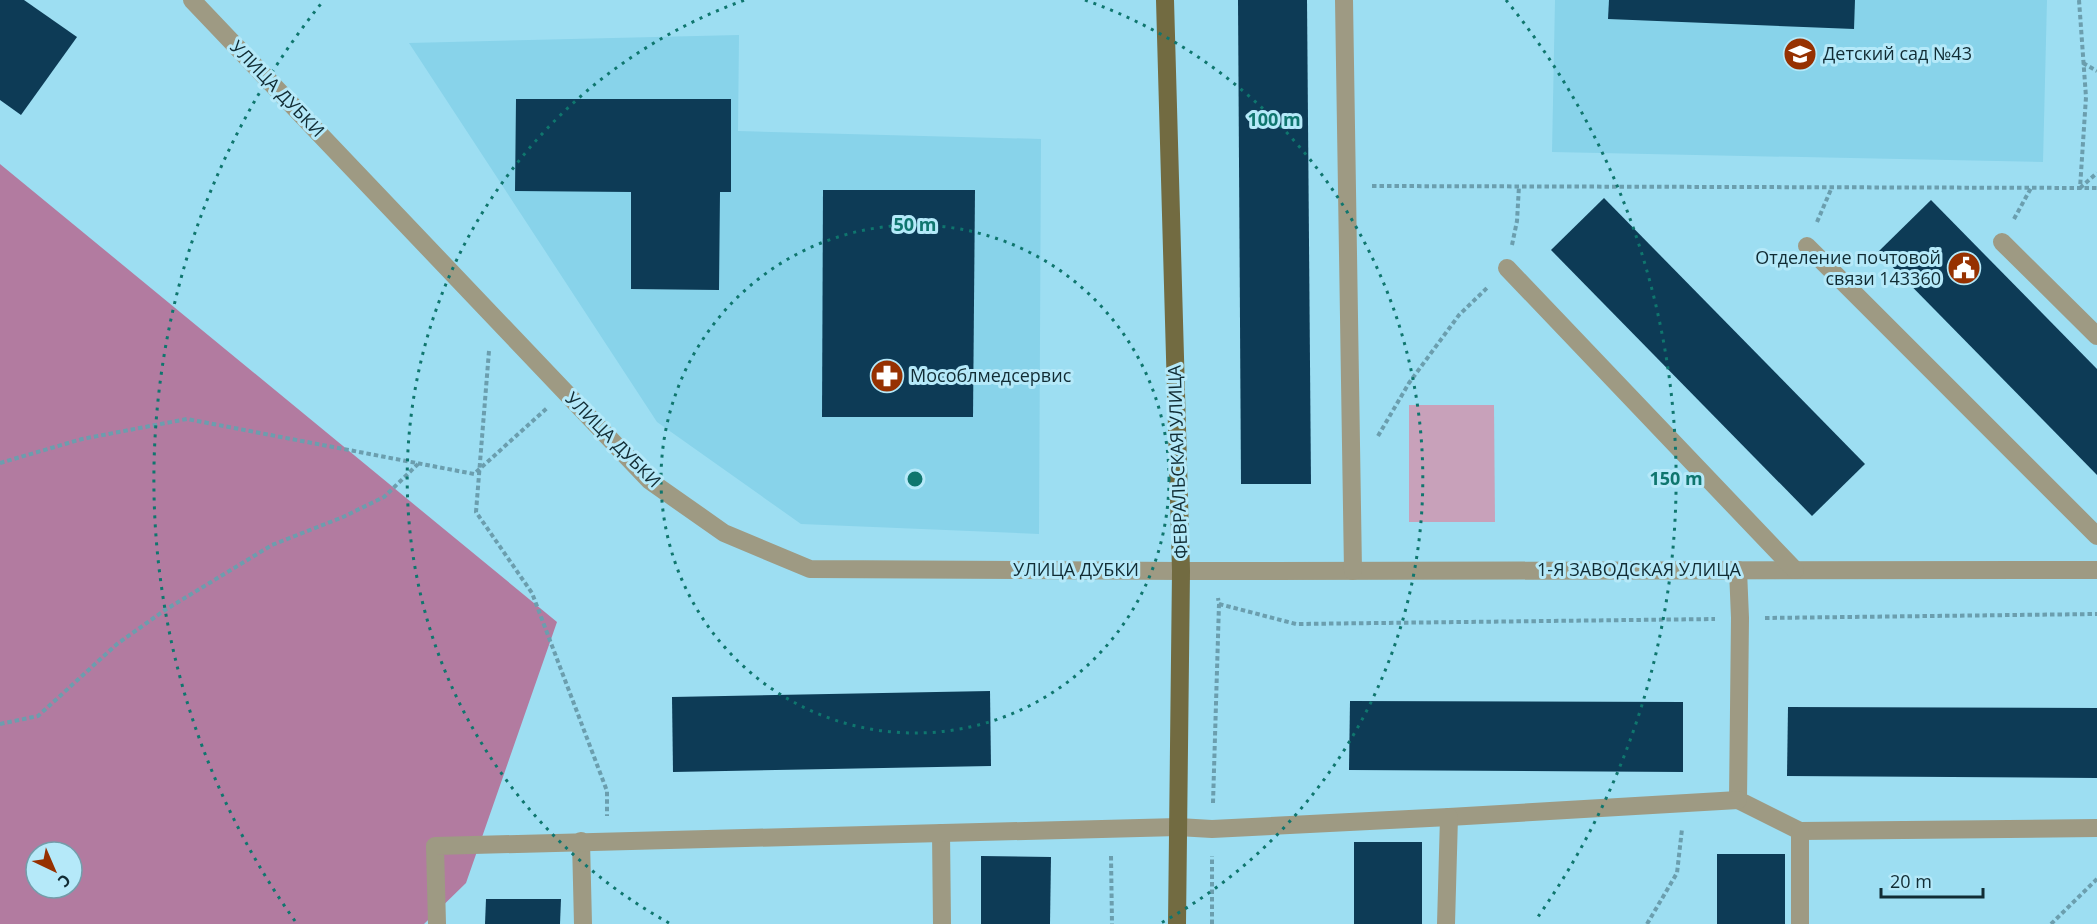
<svg xmlns="http://www.w3.org/2000/svg" width="2097" height="924" viewBox="0 0 2097 924" font-family="'Open Sans',sans-serif">
<rect width="100%" height="100%" fill="#9ddef2"/>
<!-- built -->
<g fill="#88d3ea">
<path d="M1555,0H2047L2043,162L1552,152Z"/>
<path d="M739,35L738,131L1041,139L1039,534L801,524L657,422L409,43Z"/>
</g>
<!-- green -->
<path fill="#c8a1ba" d="M1409,405H1494L1495,522H1409Z"/>
<!-- forest -->
<path fill="#b27ba0" fill-rule="evenodd" d="M0,164L557,622L466,883L424,924H0ZM36,852H72V888H36Z"/>
<!-- building -->
<g fill="#0d3b56">
<path d="M0,0H24L77,37L21,115L0,100Z"/>
<path d="M1238,0H1307L1311,484H1241Z"/>
<path d="M1609,0H1855L1854,29L1608,19Z"/>
<path d="M516,99H731V192H720L719,290L631,289V192L515,191Z"/>
<path d="M823,190H975L973,417H822Z"/>
<path d="M1604,198L1865,464L1812,516L1551,250Z"/>
<path d="M1931,200L2097,369V475L1878,252Z"/>
<path d="M990,691L991,766L673,772L672,697Z"/>
<path d="M1350,701L1683,702V772L1349,770Z"/>
<path d="M1788,707L2097,708V778L1787,776Z"/>
<rect x="1354" y="842" width="68" height="82"/>
<rect x="1717" y="854" width="68" height="70"/>
<path d="M981,856L1051,857L1050,924H981Z"/>
<path d="M486,899H561L560,924H485Z"/>
</g>
<g fill="none" stroke-linecap="round" stroke-linejoin="round">
<!-- path -->
<g stroke="#6b9eae" stroke-width="4" stroke-dasharray="4.5 3" stroke-linecap="butt">
<path d="M2079,0L2086,97L2080,188"/>
<path d="M2083,63L2097,71"/>
<path d="M1372,186L2097,188"/>
<path d="M2080,188L2097,173"/>
<path d="M2014,219L2031,188"/>
<path d="M1817,222L1832,187"/>
<path d="M1512,245L1517,221L1519,186"/>
<path d="M489,351L476,512L532,593L607,791V816"/>
<path d="M1378,436L1409,383L1459,315L1489,286"/>
<path d="M0,463L82,439L187,419L474,474L547,408"/>
<path d="M1219,604L1296,624L1715,619"/>
<path d="M1765,618L2097,614"/>
<path d="M0,724L38,716L117,644L165,610L272,545L343,517L384,497L418,464"/>
<path d="M1213,803L1219,604L1218,598"/>
<path d="M1111,856L1112,924"/>
<path d="M1212,924V856"/>
<path d="M1647,924L1677,873L1682,829"/>
<path d="M2051,924L2097,879"/>
</g>
<!-- minor -->
<g stroke="#9e9a83" stroke-width="18">
<path d="M192,0L650,481L724,533L810,569L1181,571L2097,570"/>
<path d="M1344,0L1353,571"/>
<path d="M2002,242L2097,336"/>
<path d="M1807,246L2097,536"/>
<path d="M1507,268L1795,570"/>
<path d="M1738,570L1740,618L1738,800L1800,831L2097,828"/>
<path d="M1449,817L1738,800"/>
<path d="M941,833L942,924"/>
<path d="M581,841L583,924"/>
<path d="M437,924L435,846L1178,827L1212,829L1449,817L1446,924"/>
<path d="M1800,924V831"/>
</g>
<!-- major -->
<path stroke="#726b41" stroke-width="18" d="M1165,0L1181,571L1177,924"/>
</g>
<!-- distance rings -->
<g fill="none" stroke="#0f766e" stroke-width="3" stroke-dasharray="3 6">
<circle cx="915" cy="479" r="254"/>
<path d="M669 923A508 508 0 0 1 745 0M1085 0A508 508 0 0 1 1161 923"/>
<path d="M295 921A761 761 0 0 1 324 0M1506 0A761 761 0 0 1 1535 921"/>
</g>
<!-- icons -->
<defs>
<g id="school-disc" transform="scale(1.725)"><circle r="9.5" fill="#963101" stroke="#b5e9f9"/><path d="M0-5L7-2L0 1L-7-2ZM-4 1L0 2.5L4 1V4Q0 6-4 4Z" fill="#fff"/></g>
<g id="civic-disc" transform="scale(1.725)"><circle r="9.5" fill="#963101" stroke="#b5e9f9"/><path d="M-.6-6.5H3V-4.5H.6V-3L4-1V1h2V6H-6V1h2V-1L-.6-3ZM-1.2 2.5V6h2.4V2.5Z" fill="#fff"/></g>
<g id="pharmacy-disc" transform="scale(1.725)"><circle r="9.5" fill="#963101" stroke="#b5e9f9"/><path d="M-2-6h4v4h4v4h-4v4h-4v-4h-4v-4h4Z" fill="#fff"/></g>
</defs>
<g fill-rule="evenodd">
<use href="#school-disc" x="1800" y="54"/>
<use href="#civic-disc" x="1964" y="268"/>
<use href="#pharmacy-disc" x="887" y="376"/>
</g>
<g text-anchor="middle" stroke-width="6" stroke-linejoin="round" paint-order="stroke">
<!-- poi labels -->
<g font-size="18" fill="#112c34" stroke="#b5e9f9" text-anchor="start">
<text x="1823" y="60">Детский сад №43</text>
<text x="1941" y="264" text-anchor="end">Отделение почтовой<tspan x="1941" dy="21">связи 143360</tspan></text>
<text x="910" y="382">Мособлмедсервис</text>
</g>
<!-- street labels -->
<g font-size="18" fill="#112c34" stroke="#b5e9f9">
<text transform="translate(277 89) rotate(46)" y="6">УЛИЦА ДУБКИ</text>
<text transform="translate(613 440) rotate(45)" y="6">УЛИЦА ДУБКИ</text>
<text transform="translate(1178 462) rotate(-92)" y="6">ФЕВРАЛЬСКАЯ УЛИЦА</text>
<text x="1076" y="576">УЛИЦА ДУБКИ</text>
<text x="1639" y="576">1-Я ЗАВОДСКАЯ УЛИЦА</text>
</g>
</g>
<circle cx="915" cy="479" r="9" fill="#0f766e" stroke="#b5e9f9" stroke-width="3"/>
<g font-size="18" text-anchor="middle" font-weight="bold" fill="#0f766e" stroke="#b5e9f9" stroke-width="6" stroke-linejoin="round" paint-order="stroke">
<text x="1274" y="126">100 m</text>
<text x="915" y="231">50 m</text>
<text x="1676" y="485">150 m</text>
</g>
<!-- north arrow -->
<g transform="translate(54 870) rotate(136)"><circle r="28" fill="#b5e9f9" stroke="#739daa" stroke-width="1.5"/>
<path d="M0-4.5L10 22L0 15L-10 22Z" fill="#963101"/>
<text y="-9" font-size="16" font-weight="bold" text-anchor="middle" fill="#112c34">С</text>
</g>
<!-- scale -->
<path d="M1881 888v9h102v-9" fill="none" stroke="#112c34" stroke-width="3"/>
<text x="1890" y="888" font-size="18" fill="#112c34" stroke="#b5e9f9" stroke-width="4.5" paint-order="stroke">20 m</text>
</svg>
